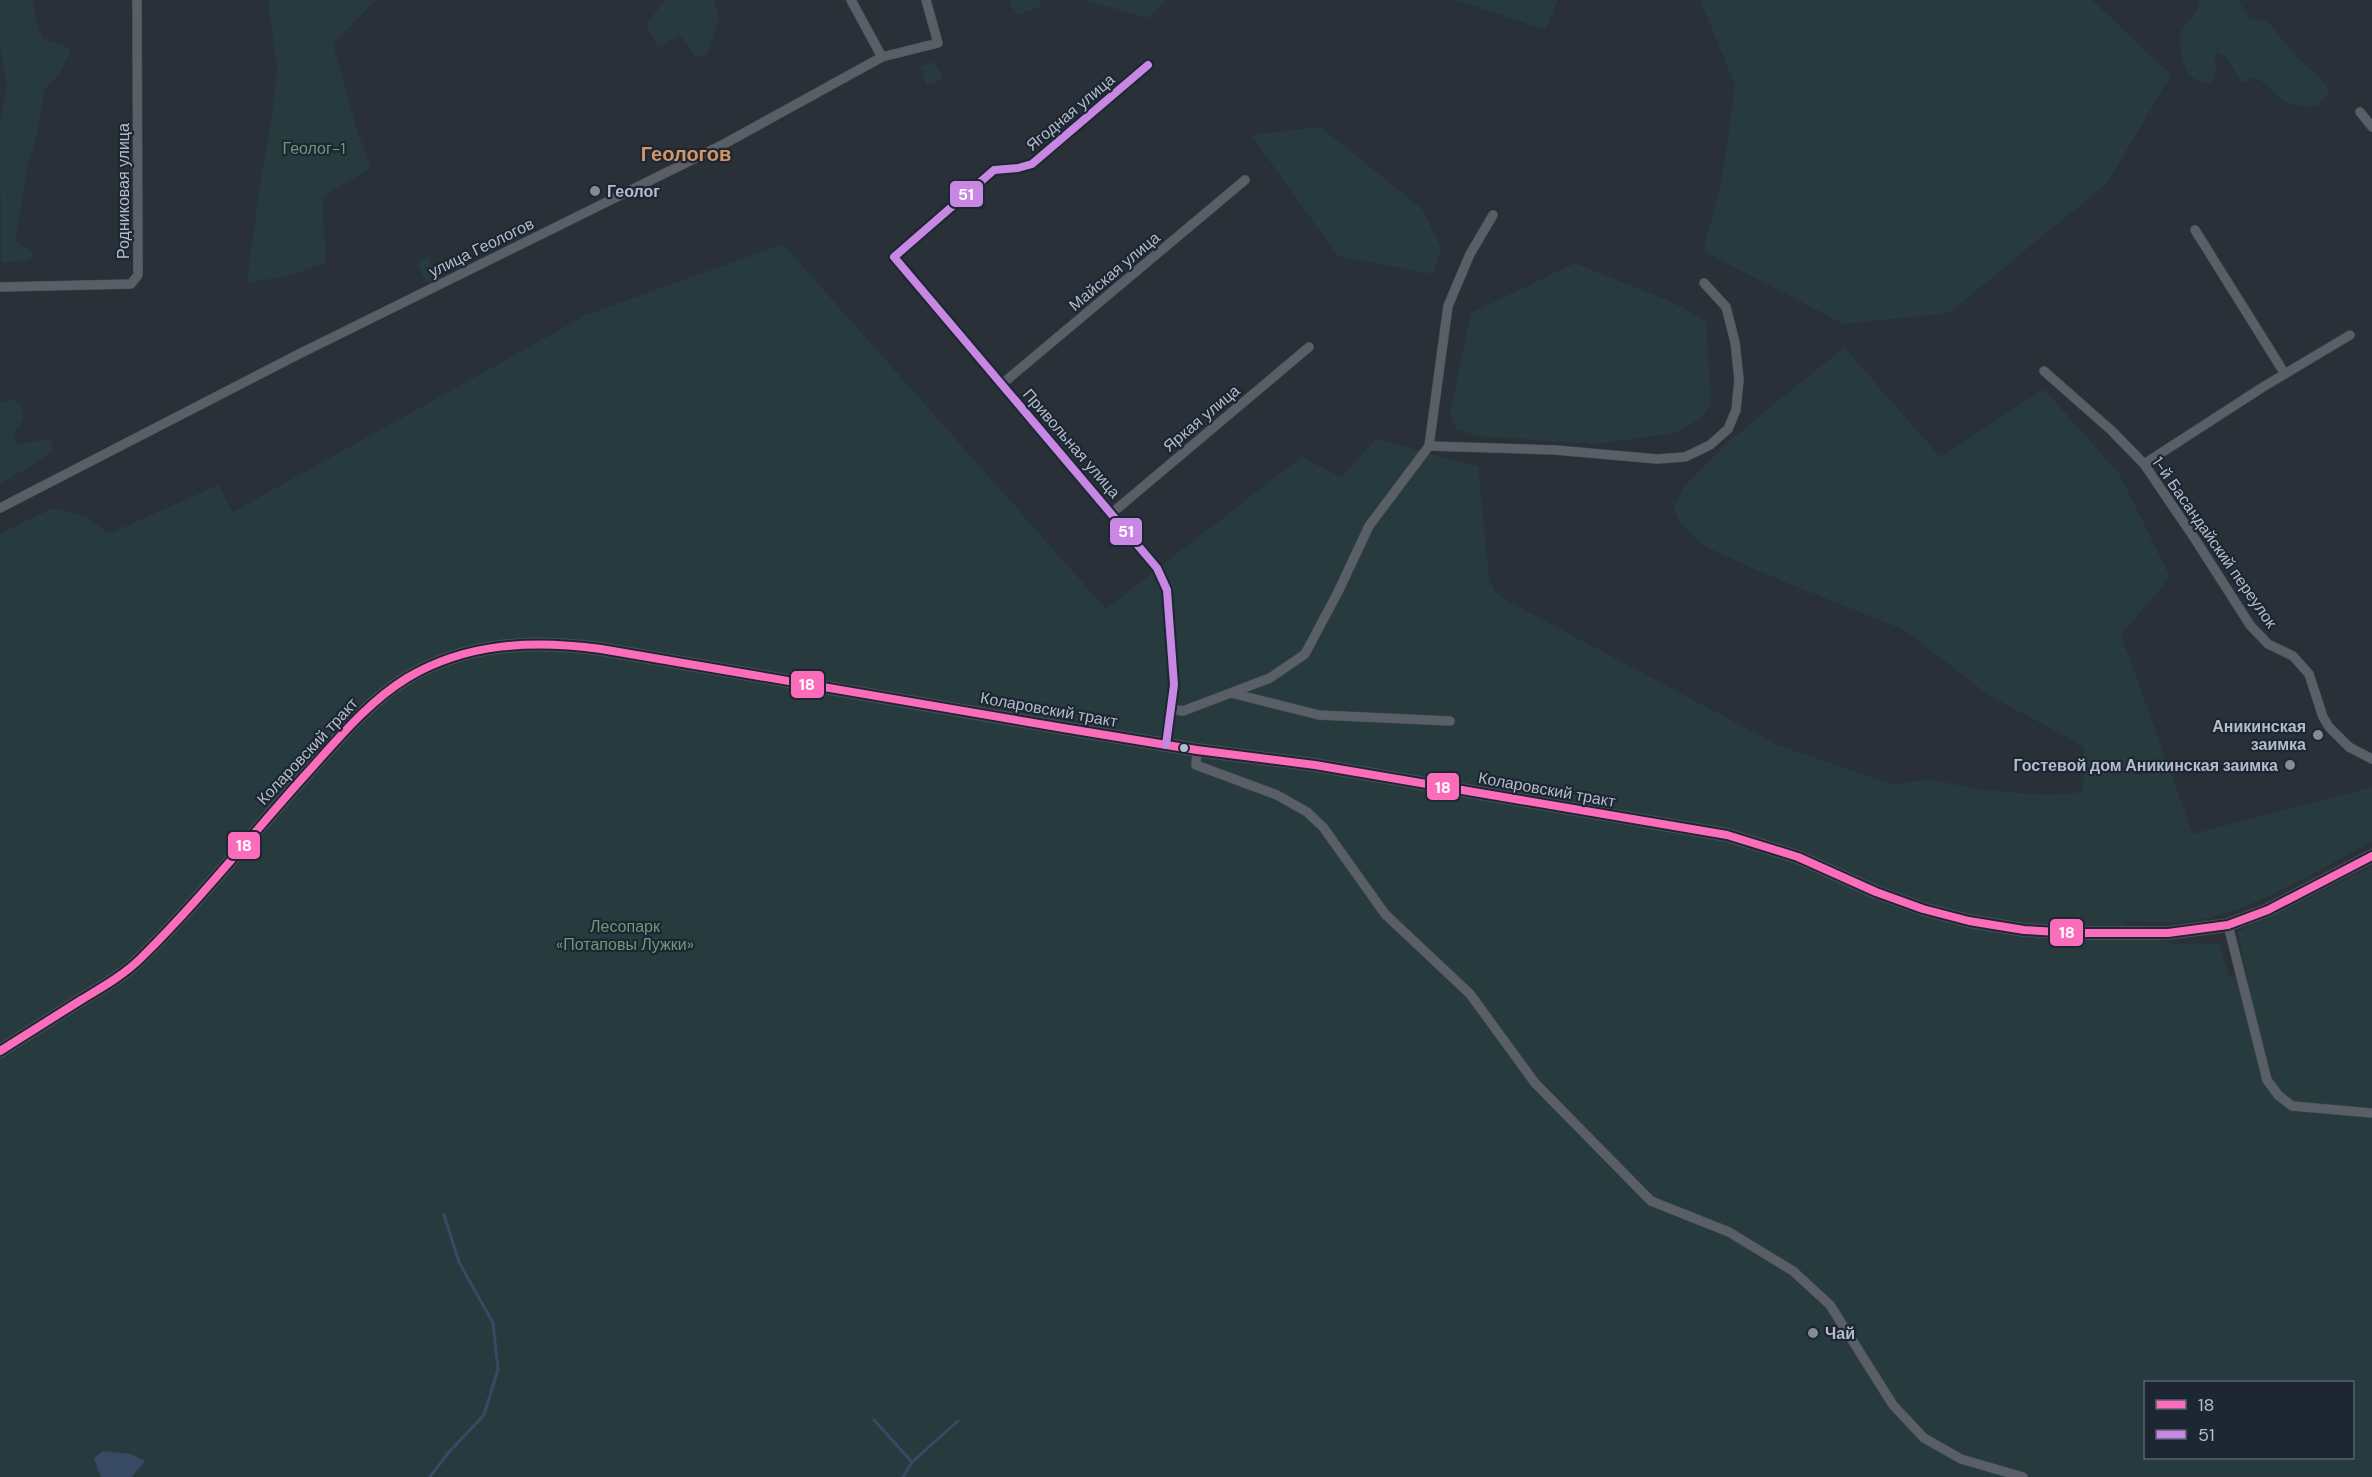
<svg xmlns="http://www.w3.org/2000/svg" width="2372" height="1477" viewBox="0 0 2372 1477" font-family="'DM Sans',sans-serif">
<rect width="100%" height="100%" fill="#2a3038"/>
<!-- green -->
<g fill="#273a3e" fill-rule="evenodd">
<path d="M0,0H33L36,21L43,39L68,47L70,53L59,74L45,88L36,138L27,168L15,239L19,245L31,250L33,256L28,260L1,262L0,123L7,87L0,48Z"/>
<path d="M268,0H376L333,44L357,130L371,168L322,197L326,262L288,276L247,283L260,183L271,122L277,68Z"/>
<path d="M665,0H714L719,19L707,55L695,56L680,35L658,47L646,25Z"/>
<path d="M1011,0H1042L1039,7L1017,15L1010,3Z"/>
<path d="M1082,0H1166L1149,18Z"/>
<path d="M1456,0H1558L1545,30Z"/>
<path d="M1700,0H2092L2171,75L2107,183L1949,313L1844,324L1703,251L1722,180L1735,85Z"/>
<path d="M2199,0H2238L2250,19L2267,21L2300,60L2319,77L2330,91L2317,106C2304,107 2290,106 2279,98C2270,91 2264,80 2253,77L2242,83L2226,57L2215,52L2216,70L2211,84C2206,83 2197,81 2193,78C2184,70 2177,45 2181,33C2185,21 2199,14 2199,0Z"/>
<path d="M934,62L943,79L927,85L919,66Z"/>
<path d="M1321,127L1423,210L1441,248L1433,274L1338,256L1251,135Z"/>
<path d="M783,244L1106,609L1301,457L1341,477L1376,439L1478,467L1489,579L1495,591L1504,599L1778,745L1893,785L1928,779L1983,790L2046,795L2075,793L2083,791L2084,748L2080,744L1990,696L1904,630L1756,570L1704,546L1681,524L1674,509L1683,488L1733,438L1844,347L1940,457L2044,389L2120,475L2170,577L2121,635L2193,834L2372,787V842C2322,868 2246,915 2191,921C2169,924 2145,921 2122,922L2173,944L2219,943L2229,976L2248,980L2237,932L2372,867V1477H0V534L53,508L86,517L109,534L218,485L233,512L586,315ZM2146,1382H2352V1458H2146Z"/>
<path d="M429,256L433,279L426,282L417,264Z"/>
<path d="M1575,263L1672,302L1706,321L1711,404L1702,418L1675,433L1596,444L1476,436L1456,429L1450,413L1471,313Z"/>
<path d="M15,399C28,415 25,418 13,433L17,445L50,438L53,450L41,460L0,484V402Z"/>
</g>
<!-- water -->
<path fill="#384963" d="M103,1451L131,1454L145,1461L132,1477H101L94,1458Z"/>
<g fill="none" stroke-linecap="round" stroke-linejoin="round">
<!-- stream -->
<g stroke="#384963" stroke-width="3">
<path d="M874,1420L912,1462L903,1477"/>
<path d="M912,1462L958,1421"/>
<path d="M430,1477L448,1453L484,1415L498,1369L493,1323L459,1262L444,1215"/>
</g>
<!-- street casing -->
<g stroke="#484c53" stroke-width="10">
<g id="street">
<path d="M851,0L882,57"/>
<path d="M1148,65L1032,164L1018,168L994,170L894,257L1157,568L1167,590L1174,685L1166,745"/>
<path d="M2360,112L2372,127"/>
<path d="M2195,230L2285,374"/>
<path d="M0,287L131,284L138,275L137,0"/>
<path d="M2044,371L2112,431L2144,464L2195,539L2250,625L2268,644L2293,656L2309,674L2323,717L2329,727L2349,747L2372,759"/>
<path d="M1002,384L1245,180"/>
<path d="M1429,446L1555,450L1657,459L1685,457L1710,445L1728,429L1736,410L1739,379L1735,342L1726,307L1704,283"/>
<path d="M2144,464L2263,387L2350,335"/>
<path d="M0,508L299,354L724,144L882,57L938,43L926,0"/>
<path d="M1112,513L1309,347"/>
<path d="M1231,693L1319,715L1450,721"/>
<path d="M1170,709L1183,711L1270,678L1305,654L1338,592L1369,526L1429,446L1448,306L1470,254L1493,215"/>
<path d="M1197,750L1196,765L1277,795L1307,812L1323,827L1385,914L1470,994L1535,1083L1651,1201L1729,1232L1793,1271L1830,1305L1893,1405L1924,1438L1961,1459L2023,1477"/>
<path d="M2228,925L2267,1080L2278,1095L2292,1106L2372,1113"/>
</g>
</g>
<!-- secondary casing -->
<g stroke="#484c53" stroke-width="14">
<path id="secondary" d="M0,1051C27,1034 54,1017 81,1000C101,988 124,975 141,958C200,900 252,834 308,772C338,739 368,702 407,678C467,642 534,640 601,649L1069,729L1197,750L1315,765L1727,835L1798,857L1876,892L1923,909L1969,921L2024,930L2075,933H2168L2228,925L2268,910L2372,856"/>
</g>
<!-- street -->
<use href="#street" stroke="#5a5e66" stroke-width="9"/>
<!-- secondary -->
<use href="#secondary" stroke="#595d64" stroke-width="12"/>
<!-- bus-1 casing -->
<g stroke="#1d2633" stroke-width="12">
<path id="bus-1" d="M0,1051C27,1034 54,1017 81,1000C101,988 124,975 141,958C200,900 252,834 308,772C338,739 368,702 407,678C467,642 534,640 601,649L1069,729L1197,750L1315,765L1727,835L1798,857L1876,892L1923,909L1969,921L2024,930L2075,933H2168L2228,925L2268,910L2372,856"/>
</g>
<!-- bus-2 casing -->
<g stroke="#1d2633" stroke-width="12">
<path id="bus-2" d="M1148,65L1032,164L1018,168L994,170L894,257L1157,568L1167,590L1174,685L1166,745"/>
</g>
<!-- bus-1 -->
<use href="#bus-1" stroke="#fb6dba" stroke-width="8"/>
<!-- bus-2 -->
<use href="#bus-2" stroke="#c787e3" stroke-width="8"/>
</g>
<!-- markers -->
<g fill="#848b96" stroke="#1d2633" stroke-width="2">
<circle cx="595" cy="191" r="6"/>
<circle cx="2318" cy="735" r="6"/>
<circle cx="2290" cy="765" r="6"/>
<circle cx="1813" cy="1333" r="6"/>
</g>
<circle fill="#b4bcc9" stroke="#1d2633" stroke-width="2" cx="1184" cy="748" r="5"/>
<g text-anchor="middle" stroke-width="4.5" stroke-linejoin="round" paint-order="stroke">
<!-- street labels -->
<g font-size="16" fill="#b4bcc9" stroke="#1d2633">
<text transform="translate(1070 112) rotate(-40)" y="6">Ягодная улица</text>
<text transform="translate(123 191) rotate(-90)" y="6">Родниковая улица</text>
<text transform="translate(481 247) rotate(-26)" y="6">улица Геологов</text>
<text transform="translate(1114 271) rotate(-40)" y="6">Майская улица</text>
<text transform="translate(1201 418) rotate(-40)" y="6">Яркая улица</text>
<text transform="translate(1072 443) rotate(49)" y="6">Привольная улица</text>
<text transform="translate(2215 542) rotate(55)" y="6">1-й Басандайский переулок</text>
<text transform="translate(1049 709) rotate(10)" y="6">Коларовский тракт</text>
<text transform="translate(307 751) rotate(-47)" y="6">Коларовский тракт</text>
<text transform="translate(1547 789) rotate(10)" y="6">Коларовский тракт</text>
</g>
<!-- park labels -->
<g font-size="16" fill="#6b9a76" stroke="#1d2633">
<text x="314" y="154">Геолог-1</text>
<text x="625" y="932">Лесопарк<tspan x="625" dy="18">«Потаповы Лужки»</tspan></text>
</g>
<!-- poi labels -->
<g font-size="16" font-weight="bold" fill="#b4bcc9" stroke="#1d2633" text-anchor="start">
<text x="607" y="197">Геолог</text>
<text x="2306" y="732" text-anchor="end">Аникинская<tspan x="2306" dy="18">заимка</tspan></text>
<text x="2278" y="771" text-anchor="end">Гостевой дом Аникинская заимка</text>
<text x="1825" y="1339">Чай</text>
</g>
<!-- quarter labels -->
<g font-size="20" font-weight="bold" fill="#d59563" stroke="#1d2633">
<text x="686" y="161">Геологов</text>
</g>
</g>
<g stroke="#1d2633" stroke-width="2">
<rect x="949" y="180" width="35" height="28" rx="6" fill="#c787e3"/>
<rect x="1109" y="517" width="34" height="29" rx="6" fill="#c787e3"/>
<rect x="790" y="670" width="35" height="29" rx="6" fill="#fb6dba"/>
<rect x="1426" y="772" width="34" height="29" rx="6" fill="#fb6dba"/>
<rect x="227" y="831" width="34" height="29" rx="6" fill="#fb6dba"/>
<rect x="2049" y="918" width="35" height="29" rx="6" fill="#fb6dba"/>
</g>
<g font-size="16" text-anchor="middle" font-weight="bold" fill="#fff">
<text x="966" y="200">51</text>
<text x="1126" y="537">51</text>
<text x="807" y="690">18</text>
<text x="1443" y="793">18</text>
<text x="244" y="851">18</text>
<text x="2067" y="938">18</text>
</g>
<!-- legend -->
<rect x="2144" y="1381" width="210" height="78" fill="#1d2633" stroke="#59626f" stroke-width="1.5"/>
<rect x="2156" y="1400" width="30" height="9" fill="#fb6dba" stroke="#59626f" stroke-width="1.5"/>
<text x="2198" y="1411" font-size="18" fill="#b4bcc9">18</text>
<rect x="2156" y="1430" width="30" height="9" fill="#c787e3" stroke="#59626f" stroke-width="1.5"/>
<text x="2198" y="1441" font-size="18" fill="#b4bcc9">51</text>
</svg>
